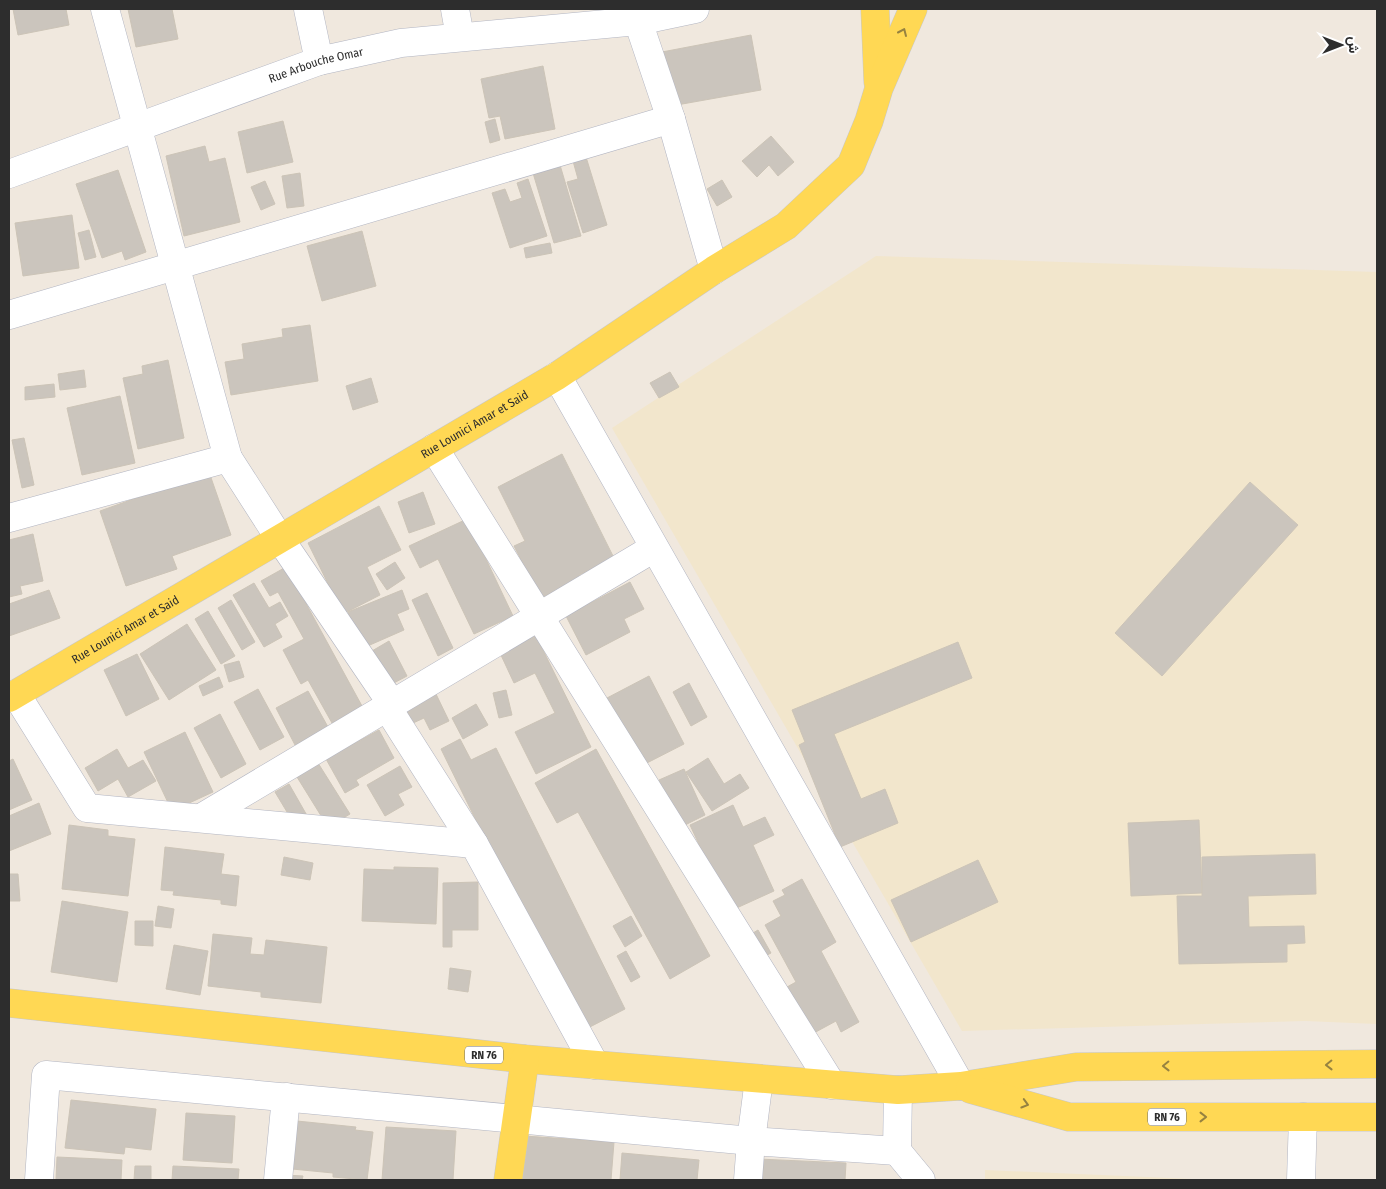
<svg xmlns="http://www.w3.org/2000/svg" width="1386" height="1189" viewBox="0 0 1386 1189" font-family="'Fira Sans Condensed',Vazirmatn,sans-serif">
<rect width="100%" height="100%" fill="#f0e8de"/>
<!-- education -->
<g fill="#f2e6cc">
<path d="M876,256L1377,272V1024L1305,1021L962,1031L612,428Z"/>
<path d="M985,1170L1215,1180H985Z"/>
</g>
<!-- building -->
<g fill="#cbc5bd" stroke="#ccc4b7">
<path d="M13,9H66L69,25L18,35Z"/>
<path d="M128,9H172L178,39L136,47Z"/>
<path d="M751,35L761,90L671,106L662,52Z"/>
<path d="M543,66L555,129L505,139L500,116L489,118L481,79Z"/>
<path d="M495,119L500,140L490,143L485,122Z"/>
<path d="M283,121L293,162L247,173L238,132Z"/>
<path d="M771,136L794,162L778,176L769,165L757,177L742,161Z"/>
<path d="M205,146L209,162L225,158L240,222L184,236L166,156Z"/>
<path d="M586,157L607,225L583,233L567,182L578,179L573,161Z"/>
<path d="M560,165L581,236L554,243L533,173Z"/>
<path d="M118,170L146,252L125,260L122,251L102,258L76,184Z"/>
<path d="M300,173L304,206L287,208L282,176Z"/>
<path d="M528,179L547,236L510,248L492,193L505,189L510,202L522,198L517,183Z"/>
<path d="M722,180L732,197L717,206L707,189Z"/>
<path d="M265,181L275,204L261,210L251,187Z"/>
<path d="M72,215L79,268L23,276L15,223Z"/>
<path d="M89,230L96,257L85,260L78,233Z"/>
<path d="M362,231L376,286L322,301L307,246Z"/>
<path d="M550,243L552,253L526,258L524,248Z"/>
<path d="M310,325L318,381L231,395L225,362L244,359L242,344L283,337L282,329Z"/>
<path d="M168,360L184,438L138,449L123,378L143,374L142,366Z"/>
<path d="M84,370L86,387L60,390L58,374Z"/>
<path d="M670,372L679,387L659,398L650,383Z"/>
<path d="M371,378L378,402L353,410L346,386Z"/>
<path d="M54,384L55,397L25,400V387Z"/>
<path d="M120,396L135,463L82,475L67,408Z"/>
<path d="M24,438L34,485L22,488L12,440Z"/>
<path d="M562,454L614,558L579,575L580,578L541,598L514,546L525,541L498,487Z"/>
<path d="M209,472L231,535L172,556L177,569L126,586L100,511Z"/>
<path d="M1250,482L1298,525L1162,676L1115,633Z"/>
<path d="M423,492L435,524L409,533L398,502Z"/>
<path d="M379,506L401,550L367,567L380,595L343,614L308,543Z"/>
<path d="M467,519L513,616L474,634L438,559L420,568L409,546Z"/>
<path d="M33,534L43,581L20,586L22,594L9,597V540Z"/>
<path d="M395,562L405,578L387,590L376,574Z"/>
<path d="M286,567L362,706L332,723L308,680L301,684L283,650L304,639L278,592L270,596L261,581Z"/>
<path d="M630,582L644,609L624,619L630,632L586,655L566,616Z"/>
<path d="M254,583L269,608L280,602L288,616L275,624L282,637L264,647L233,595Z"/>
<path d="M49,590L60,618L9,636V604Z"/>
<path d="M402,590L409,609L397,614L404,630L363,648L348,612Z"/>
<path d="M427,593L453,648L438,656L412,600Z"/>
<path d="M231,600L255,642L242,650L218,608Z"/>
<path d="M208,611L235,656L221,664L195,619Z"/>
<path d="M187,624L216,670L169,700L140,654Z"/>
<path d="M536,636L591,747L536,774L515,732L555,713L535,673L514,683L500,653Z"/>
<path d="M389,641L407,676L390,685L372,651Z"/>
<path d="M958,642L972,678L834,734L861,799L885,789L898,823L840,847L799,745L805,742L792,710Z"/>
<path d="M137,654L159,699L126,716L104,670Z"/>
<path d="M239,661L244,677L229,682L224,665Z"/>
<path d="M649,676L684,744L641,766L607,698Z"/>
<path d="M219,677L223,687L203,696L199,686Z"/>
<path d="M689,683L707,717L691,726L673,692Z"/>
<path d="M258,689L284,737L260,750L234,702Z"/>
<path d="M506,690L512,715L499,718L493,693Z"/>
<path d="M308,691L328,727L295,745L276,708Z"/>
<path d="M435,692L449,721L430,730L424,718L413,723L405,707Z"/>
<path d="M476,704L488,725L463,739L452,718Z"/>
<path d="M220,714L246,764L221,778L194,728Z"/>
<path d="M379,730L394,758L356,780L359,785L345,793L326,759Z"/>
<path d="M185,732L213,792L172,811L144,752Z"/>
<path d="M460,739L471,760L496,748L625,1009L580,1032L441,749Z"/>
<path d="M117,749L128,768L143,760L156,781L128,797L118,779L98,791L85,768Z"/>
<path d="M596,749L710,956L670,979L578,812L557,823L535,783Z"/>
<path d="M708,758L724,784L740,774L749,788L712,811L686,772Z"/>
<path d="M13,759L32,800L9,810V761Z"/>
<path d="M318,763L350,814L328,827L297,777Z"/>
<path d="M400,766L412,787L398,794L404,805L385,816L367,785Z"/>
<path d="M684,769L705,815L681,827L659,780Z"/>
<path d="M289,784L309,819L296,827L275,792Z"/>
<path d="M39,803L51,834L9,851V816Z"/>
<path d="M733,805L743,827L765,817L774,835L753,845L774,891L730,911L690,825Z"/>
<path d="M1199,820L1202,893L1131,896L1128,823Z"/>
<path d="M69,825L108,830V836L135,839L128,896L62,889Z"/>
<path d="M165,847L224,854L221,874L239,876L236,906L221,904V900L173,895L174,891L161,890Z"/>
<path d="M1315,854L1316,894L1248,896L1249,927L1304,926L1305,943L1287,944V962L1179,964L1177,896H1202V857Z"/>
<path d="M284,857L313,863L310,880L281,875Z"/>
<path d="M978,860L998,902L911,942L891,900Z"/>
<path d="M394,867L438,868L436,924L362,921L364,869L394,870Z"/>
<path d="M9,874H18L20,901H9Z"/>
<path d="M802,879L836,942L821,951L859,1022L841,1032L836,1021L812,1034L787,987L796,982L765,925L781,916L773,901L785,895L782,890Z"/>
<path d="M478,882V930H452V947H443V883Z"/>
<path d="M62,901L128,912L117,982L51,972Z"/>
<path d="M158,906L174,909L171,928L155,926Z"/>
<path d="M631,916L642,936L625,947L613,926Z"/>
<path d="M135,921H153V946L135,945Z"/>
<path d="M758,930L771,953L756,961L743,939Z"/>
<path d="M213,934L252,938L250,954L264,955L266,940L327,947L321,1003L261,997V992L208,986Z"/>
<path d="M174,945L208,951L200,995L166,989Z"/>
<path d="M626,951L640,977L631,982L617,956Z"/>
<path d="M450,968L471,971L468,992L448,989Z"/>
<path d="M71,1100L156,1109L151,1150L125,1147L124,1154L65,1148Z"/>
<path d="M186,1113L235,1116L232,1163L183,1160Z"/>
<path d="M287,1120L356,1127L355,1130L373,1132L367,1180L333,1177V1173L282,1168Z"/>
<path d="M386,1127L456,1131L453,1180H382Z"/>
<path d="M524,1136L614,1142L611,1180H520Z"/>
<path d="M622,1153L699,1160L697,1180H620Z"/>
<path d="M57,1157L122,1160L121,1180H56Z"/>
<path d="M758,1159L846,1163L845,1180H756Z"/>
<path d="M135,1166H151V1180H134Z"/>
<path d="M173,1166L239,1169L238,1180H172Z"/>
<path d="M285,1175L303,1176L302,1180H284Z"/>
</g>
<g fill="none" stroke-linecap="round" stroke-linejoin="round">
<!-- minor casing -->
<g stroke="#b2b5c2" stroke-width="29">
<g id="minor">
<path d="M105,9L228,458L280,539L392,704"/>
<path d="M308,9L319,61"/>
<path d="M455,9L460,37"/>
<path d="M634,9L671,119"/>
<path id="s1" d="M9,174L319,61L401,43L638,21L695,9"/>
<path d="M9,315L671,119L714,270"/>
<path d="M557,376L961,1086"/>
<path d="M434,448L832,1085"/>
<path d="M9,518L228,458"/>
<path d="M16,694L87,808L474,844L595,1065"/>
<path d="M387,707L474,844"/>
<path d="M201,818L654,548"/>
<path d="M897,1151L921,1180"/>
<path d="M39,1180L46,1075L751,1141L897,1151L898,1090"/>
<path d="M278,1180L286,1097"/>
<path d="M748,1180L751,1141L759,1079"/>
<path d="M1301,1180L1303,1117"/>
</g>
</g>
<!-- major casing -->
<g stroke="#c8c8c8" stroke-width="29">
<g id="major">
<path d="M875,9L878,82"/>
<path id="s2" d="M9,698L557,376L714,270L786,226L851,165L869,121L879,88L913,9"/>
<path d="M9,1003L525,1059L898,1090L961,1086L1076,1067L1377,1064"/>
<path d="M970,1089L1069,1117H1377"/>
<path d="M508,1180L525,1059"/>
</g>
</g>
<!-- minor -->
<use href="#minor" stroke="#fff" stroke-width="28"/>
<!-- major -->
<use href="#major" stroke="#ffd854" stroke-width="28"/>
</g>
<!-- one-way arrows -->
<defs><path id="oneway-chevron" d="M-2-3.5L2.5 0L-2 3.5" fill="none" stroke-width="1.6" stroke-linecap="round" stroke-linejoin="round" transform="scale(1.25)"/></defs>
<g stroke="#968240">
<use href="#oneway-chevron" transform="translate(903 32) rotate(-66)"/>
<use href="#oneway-chevron" transform="translate(1329 1065) rotate(179)"/>
<use href="#oneway-chevron" transform="translate(1166 1066) rotate(179)"/>
<use href="#oneway-chevron" transform="translate(1025 1104) rotate(16)"/>
<use href="#oneway-chevron" transform="translate(1203 1117)"/>
</g>
<g text-anchor="middle" stroke-width="4" stroke-linejoin="round" paint-order="stroke">
<!-- shield labels -->
<g fill="#fff" stroke="#6c6c6c" stroke-width="1">
<rect x="465" y="1046.5" width="38" height="17" rx="4"/>
<rect x="1148" y="1108.5" width="38" height="17" rx="4"/>
</g>
<g font-size="11" font-weight="bold" fill="#2d2d2d">
<text x="484" y="1059">RN 76</text>
<text x="1167" y="1121">RN 76</text>
</g>
<!-- street labels -->
<g font-size="12" fill="#2d2d2d" stroke="#fff">
<text dy="4" stroke="none"><textPath href="#s1" startOffset="326">Rue Arbouche Omar</textPath></text>
<text dy="4" stroke="none"><textPath href="#s2" startOffset="540">Rue Lounici Amar et Said</textPath></text>
<text dy="4" stroke="none"><textPath href="#s2" startOffset="135">Rue Lounici Amar et Said</textPath></text>
</g>
</g>
<!-- border -->
<rect width="1386" height="1189" fill="none" stroke="#2d2d2d" stroke-width="20"/>
<!-- north arrow -->
<g transform="translate(1341 45) rotate(90)" stroke="#ffffff" stroke-width="4" paint-order="stroke">
<path d="M0-4L9 19L0 12L-9 19Z" fill="#2d2d2d"/>
<text y="-8" font-size="14" font-weight="bold" text-anchor="middle" fill="#2d2d2d">ش</text>
</g>
</svg>
